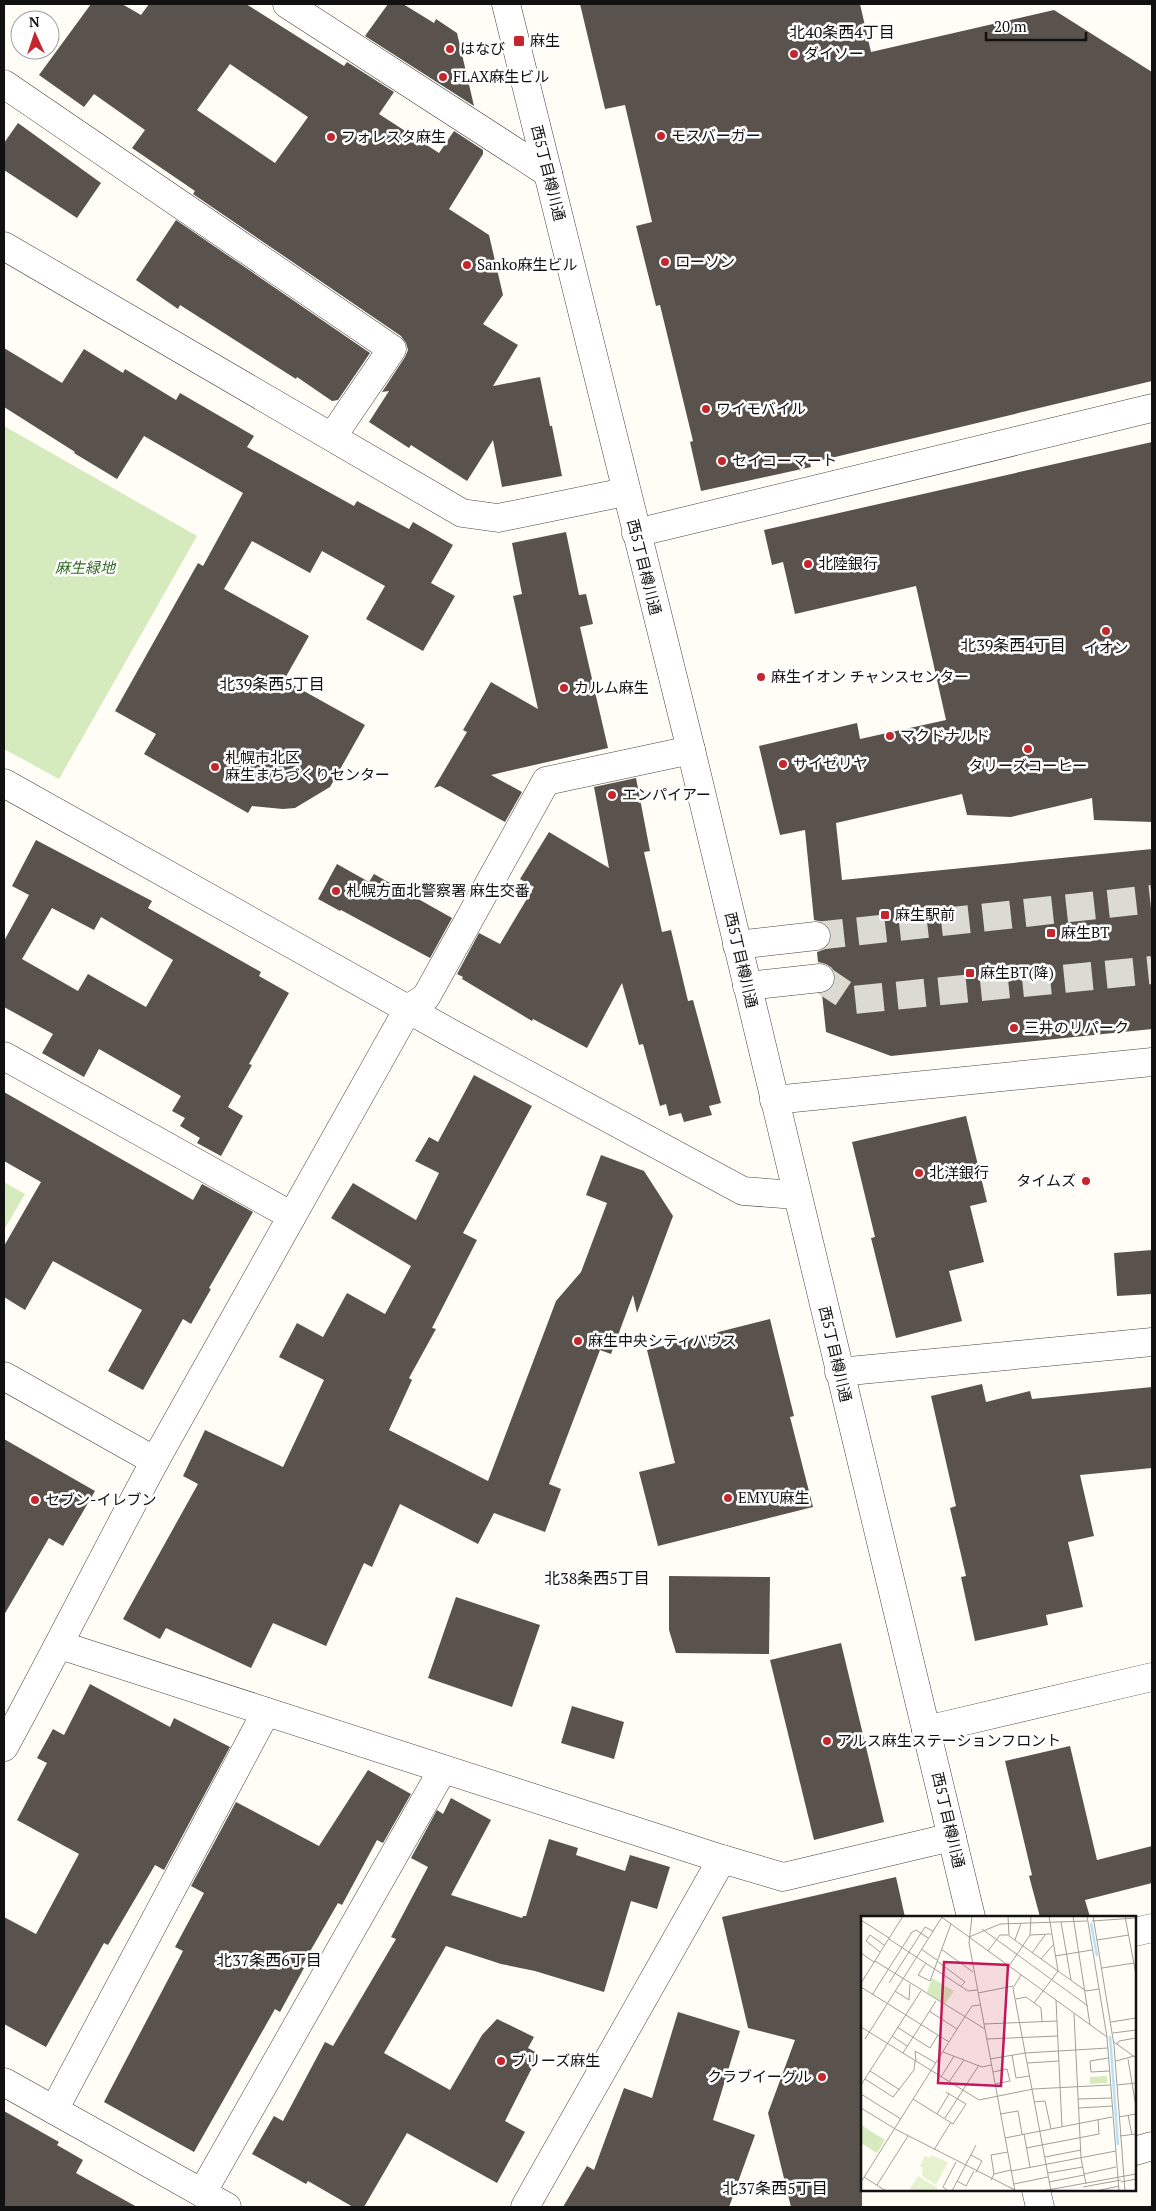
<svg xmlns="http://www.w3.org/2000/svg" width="1156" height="2211" viewBox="0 0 1156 2211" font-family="'PT Serif','Noto Sans JP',serif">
<rect width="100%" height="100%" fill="#fffdf5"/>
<!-- green -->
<g fill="#d5ebbd">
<path d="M4,426L197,536L59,779L4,749Z"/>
<path d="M4,1182L25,1194L4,1230Z"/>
</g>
<!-- building -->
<g fill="#5a524d" fill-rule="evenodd">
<path d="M91,4H122L141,15L149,4H246L344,66L347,62L394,92L379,114L439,153L454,131L483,150V154L449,209L489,235L503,295L483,324L518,345L493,386L540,377L550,426H552L562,476L502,487L493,440L467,481L411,445L409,448L369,422L389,391L382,392L405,357L408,350L406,343L401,336L193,194L195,191L132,148L145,130L94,94L84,107L39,75ZM230,64L308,117L275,163L197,110Z"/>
<path d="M388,4H403L434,23L436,19L457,33L474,106L365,36Z"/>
<path d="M580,4H860L871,52L1054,10L1152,72V381L810,463L811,467L701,491L690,442L693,441L660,305L656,306L636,226L652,222L625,105L605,109Z"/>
<path d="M18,123L101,183L77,218L4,170V143Z"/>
<path d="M176,220L370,353L338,400L332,401L297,377L296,379L180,305L178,309L136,280Z"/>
<path d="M4,348L62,383L84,349L123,373L125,369L176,400L180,393L254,436L247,447L354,506L357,501L409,529L413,522L453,545L431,583L455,596L423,651L366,619L385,586L322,551L310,573L252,541L224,589L309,636L284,680L365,725L330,787L295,808L283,809L252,806L248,813L144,754L156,734L115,711L198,563L203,566L243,493L144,436L117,479L74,453L75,452L4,407Z"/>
<path d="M1152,442V822L1094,820L1092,798L1011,817L967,815L962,794L836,823L842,880L1152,849V1029L891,1056L826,1032L822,994L830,990L834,985L836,977L832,968L826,964L818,962L817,952L825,949L830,943L831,934L828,926L823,922L814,920L805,830L780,835L759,746L857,723L860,739L946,720L916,586L795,614L783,562L772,565L764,530Z"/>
<path d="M566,532L579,595L586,594L593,624L580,627L608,748L491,775L522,792L505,822L440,786L434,788L467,732L463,730L491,682L538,709L513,596L522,594L512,543Z"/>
<path d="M636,778L650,851L644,852L662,932L671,930L688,1001L693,1000L721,1103L709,1106L712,1115L684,1122L681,1113L669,1116L666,1104L660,1106L643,1044L639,1045L622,983L587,1048L533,1019L532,1021L462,979L463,977L457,974L479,933L500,944L534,887L520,879L549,832L609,868L594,787Z"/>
<path d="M36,840L152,901L148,908L261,972L259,976L289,993L249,1064L252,1065L228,1107L243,1116L221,1156L197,1143L200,1138L180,1126L185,1118L172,1111L181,1096L99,1049L84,1077L42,1053L53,1034L4,1007V941L29,895L12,886ZM52,908L94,930L101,917L173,960L146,1007L88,974L78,991L22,959Z"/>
<path d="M337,864L369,882L374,874L452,918L430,958L341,910L340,911L318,899Z"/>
<path d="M474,1075L532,1106L463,1233L477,1240L432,1328L436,1329L409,1378L412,1380L389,1430L488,1481L556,1301L581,1272L607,1203L586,1195L601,1155L644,1171L673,1216L637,1313L633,1295L611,1354L600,1350L549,1484L561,1489L545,1532L494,1513L478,1544L400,1504L372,1567L364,1563L326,1646L273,1623L251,1668L166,1628L160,1639L123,1619L198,1484L183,1476L205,1430L283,1467L324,1380L279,1357L297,1323L323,1337L347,1293L385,1314L411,1266L331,1218L353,1183L416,1220L439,1173L415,1161L429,1137L438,1142Z"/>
<path d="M4,1092L193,1200L202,1184L253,1212L209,1288L211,1289L191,1324L183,1319L143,1390L108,1371L142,1310L53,1261L25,1310L4,1297V1246L41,1182L4,1161Z"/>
<path d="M966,1116L987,1202L970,1206L984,1262L949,1271L962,1321L896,1338L871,1238L875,1237L852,1142Z"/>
<path d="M1152,1250V1294L1117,1296L1114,1253Z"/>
<path d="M770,1319L794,1416L790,1417L813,1507L658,1546L639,1472L675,1463L647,1350Z"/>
<path d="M982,1384L986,1402L1030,1391L1032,1399L1152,1387V1468L1080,1475L1094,1536L1068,1542L1083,1607L1046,1615L1048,1625L975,1641L961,1577L966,1576L950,1508L956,1506L931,1396Z"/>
<path d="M4,1439L95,1491L63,1546L49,1538L4,1615Z"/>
<path d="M669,1576L770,1577L769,1654L676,1653L669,1630Z"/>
<path d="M456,1597L540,1625L512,1707L428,1678Z"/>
<path d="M841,1643L884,1822L814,1840L770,1660Z"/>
<path d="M90,1684L170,1727L174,1718L230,1747L164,1870L155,1865L108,1945L104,1943L46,2047L4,2024V1917L36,1934L79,1854L17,1820L47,1763L37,1758L53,1729L64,1735Z"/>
<path d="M572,1706L624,1722L614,1759L561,1743Z"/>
<path d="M1070,1746L1097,1860L1152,1846V1883L1085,1900L1090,1917H1040L1029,1876L1032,1875L1005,1761Z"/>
<path d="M368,1770L411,1794L383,1843L377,1840L342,1905L338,1903L301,1967L304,1968L280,2012L275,2009L194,2152L104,2102L183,1951L175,1947L204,1893L191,1886L236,1802L319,1846Z"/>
<path d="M451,1798L491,1820L451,1895L522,1918L523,1916H526L549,1839L578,1848L576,1855L625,1871L630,1855L670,1867L657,1909L631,1901L604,1992L535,1971L501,1964L446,1946L384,2053L450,2090L482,2035L497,2019L534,2037L528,2048L539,2054L505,2121L525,2132L497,2183L407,2133L364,2207H353L308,2181L306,2184L252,2154L274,2116L283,2121L325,2042L333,2046L396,1939L391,1937L428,1867L411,1858L437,1810L443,1814Z"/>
<path d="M896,1877L905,1917H862V2207H791L768,2113L795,2040L748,2028L722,1917Z"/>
<path d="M678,2012L740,2031L713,2120L755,2135L729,2207H563L587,2166L594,2170L624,2088L652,2098Z"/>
<path d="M4,2111L59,2142L57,2145L83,2160L76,2173L137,2207H4Z"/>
</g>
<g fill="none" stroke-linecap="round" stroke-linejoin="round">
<!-- minor-tunnel -->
<g stroke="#dbdad3" stroke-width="28" stroke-dasharray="28 14" stroke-linecap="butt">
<path d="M816,936L1152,899"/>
<path d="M820,978L853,1000L1152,970"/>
</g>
<!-- minor casing -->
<g stroke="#444" stroke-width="29">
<g id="minor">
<path d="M287,4L548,173"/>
<path d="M506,4L691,750L971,1917"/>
<path d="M4,84L392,349L332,437"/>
<path d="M4,246L462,513L498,518L625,492"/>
<path d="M636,533L1152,408"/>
<path d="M4,783L454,1035L743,1191L796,1195"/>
<path d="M737,945L816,936"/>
<path d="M747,986L820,978"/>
<path d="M4,1056L292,1216"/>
<path d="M774,1100L1152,1062"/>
<path d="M839,1372L1152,1342"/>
<path d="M4,1376L155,1461"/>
<path d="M60,1645L722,1859L783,1877L952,1837"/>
<path d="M926,1730L1152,1677"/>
<path d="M4,1747C56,1652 104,1555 156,1459C239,1309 325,1160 408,1009L426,997L546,781L691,750"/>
<path d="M1135,1932L1152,1928"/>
<path d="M4,2082L227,2207"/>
<path d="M54,2110L266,1712"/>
<path d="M1135,2151L1152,2146"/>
<path d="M1036,2190L1040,2207"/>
<path d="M202,2193L443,1769"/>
<path d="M525,2207L722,1859"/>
</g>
</g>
<!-- minor -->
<use href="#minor" stroke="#fff" stroke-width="28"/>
</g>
<!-- markers -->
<g fill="#c4262e" stroke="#fff" stroke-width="2">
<rect x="513" y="35" width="12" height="12" rx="2.5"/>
<circle cx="450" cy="49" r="5"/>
<circle cx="794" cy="54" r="5"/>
<circle cx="443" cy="77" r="5"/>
<circle cx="661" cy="136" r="5"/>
<circle cx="331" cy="137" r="5"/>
<circle cx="665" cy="262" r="5"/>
<circle cx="467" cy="265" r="5"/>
<circle cx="706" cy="409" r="5"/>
<circle cx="722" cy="461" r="5"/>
<circle cx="808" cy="564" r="5"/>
<circle cx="1106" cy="631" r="5"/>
<circle cx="761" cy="677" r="5"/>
<circle cx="564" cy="688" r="5"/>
<circle cx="890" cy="736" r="5"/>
<circle cx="1028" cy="749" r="5"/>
<circle cx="783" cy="764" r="5"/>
<circle cx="215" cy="767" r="5"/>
<circle cx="612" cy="795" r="5"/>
<circle cx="336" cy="891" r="5"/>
<rect x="880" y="910" width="10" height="10" rx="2.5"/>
<rect x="1046" y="928" width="10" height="10" rx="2.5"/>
<rect x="965" y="968" width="10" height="10" rx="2.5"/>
<circle cx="1014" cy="1028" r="5"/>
<circle cx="919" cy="1173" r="5"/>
<circle cx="1086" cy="1181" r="5"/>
<circle cx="578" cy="1341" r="5"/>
<circle cx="728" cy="1498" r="5"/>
<circle cx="35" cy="1500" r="5"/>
<circle cx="827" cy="1741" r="5"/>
<circle cx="501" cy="2061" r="5"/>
<circle cx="822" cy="2077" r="5"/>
</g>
<g text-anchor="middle" stroke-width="5" stroke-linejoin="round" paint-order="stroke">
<!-- poi labels -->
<g font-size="15" fill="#111" stroke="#fff" text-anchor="start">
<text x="530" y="46">麻生</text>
<text x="460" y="54">はなび</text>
<text x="804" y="59">ダイソー</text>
<text x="453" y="82">FLAX麻生ビル</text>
<text x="671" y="141">モスバーガー</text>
<text x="341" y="142">フォレスタ麻生</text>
<text x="675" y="267">ローソン</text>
<text x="477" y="270">Sanko麻生ビル</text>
<text x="716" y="414">ワイモバイル</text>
<text x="732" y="466">セイコーマート</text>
<text x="818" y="569">北陸銀行</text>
<text x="1106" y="653" text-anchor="middle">イオン</text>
<text x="771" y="682">麻生イオン チャンスセンター</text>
<text x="574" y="693">カルム麻生</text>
<text x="900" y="741">マクドナルド</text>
<text x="225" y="763">札幌市北区<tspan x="225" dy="17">麻生まちづくりセンター</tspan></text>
<text x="793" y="769">サイゼリヤ</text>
<text x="1028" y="771" text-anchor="middle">タリーズコーヒー</text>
<text x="622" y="800">エンパイアー</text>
<text x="346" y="896">札幌方面北警察署 麻生交番</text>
<text x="895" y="920">麻生駅前</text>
<text x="1061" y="938">麻生BT</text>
<text x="980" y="978">麻生BT(降)</text>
<text x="1024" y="1033">三井のリパーク</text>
<text x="929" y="1178">北洋銀行</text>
<text x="1076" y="1186" text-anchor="end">タイムズ</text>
<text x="588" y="1346">麻生中央シティハウス</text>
<text x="738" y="1503">EMYU麻生</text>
<text x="45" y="1505">セブン-イレブン</text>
<text x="837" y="1746">アルス麻生ステーションフロント</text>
<text x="511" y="2066">ブリーズ麻生</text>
<text x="812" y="2082" text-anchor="end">クラブイーグル</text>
</g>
<!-- street labels -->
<g font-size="15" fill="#111" stroke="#fff">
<text transform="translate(548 173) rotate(76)" y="5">西5丁目樽川通</text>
<text transform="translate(644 567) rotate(76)" y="5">西5丁目樽川通</text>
<text transform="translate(741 960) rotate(77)" y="5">西5丁目樽川通</text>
<text transform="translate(835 1354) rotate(77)" y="5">西5丁目樽川通</text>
<text transform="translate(948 1820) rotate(77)" y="5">西5丁目樽川通</text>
</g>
<!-- park labels -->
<g font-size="15" font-style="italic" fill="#2f6b1f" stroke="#fff">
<text x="85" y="573">麻生緑地</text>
</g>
<!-- neighbourhood labels -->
<g font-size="16" fill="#111" stroke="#fff">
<text x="842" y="38">北40条西4丁目</text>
<text x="1013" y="651">北39条西4丁目</text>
<text x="272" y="690">北39条西5丁目</text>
<text x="597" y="1584">北38条西5丁目</text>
<text x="269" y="1966">北37条西6丁目</text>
<text x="775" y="2194">北37条西5丁目</text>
</g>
</g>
<!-- overview -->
<g transform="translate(861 1916)">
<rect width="275" height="275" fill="#fffdf5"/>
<path d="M71,62L93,75L84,88L66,76ZM246,160V167L229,168V161ZM0,209L24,224L16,237L0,227Z" fill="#d5ebbd"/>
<path d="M70,239L87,246L75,269L61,260L62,252L59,250L64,240L69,242ZM57,260L75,271L78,275H48Z" fill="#e6f2cf"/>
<path fill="none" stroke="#b9e0f7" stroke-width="2.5" d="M230,7L236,40M249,120L257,229"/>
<path fill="none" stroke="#a09f9a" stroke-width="1" d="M79,0L246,121M111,0L108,27L154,275M147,0L148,20L225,75L238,73M212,0L229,109M226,0L246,121L258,275M232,0L253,129L264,275M264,0L275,59M0,4L28,22M231,5L275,2M200,6L210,64M121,13L227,90M169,19L190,18M108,21L139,8L226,5M28,23L107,75L116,74M154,24L160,7M236,24L268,19M60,33L76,44M80,33L112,56M127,35L139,19H147M19,36L5,25L9,19L23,29M0,37L13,46M171,37L184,19M194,40L231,34M180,43L192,29M14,45L124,113M76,45L104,66L100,70M65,47L57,59L69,65L90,8M148,50L169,19L170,0M241,52L273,47M160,59L152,72L190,275M0,67L42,0M28,67L64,11L72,15M0,71L88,126M34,75L48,84L49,68M117,77L152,70M11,79L51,16L55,14L67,22M155,83L165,81L180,92L181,105M195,84L201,211M173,87L197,55L188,0M68,95L96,113M213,98L220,242L225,268M250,106L275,102M123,108L196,105M0,111L118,184L172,173L249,169M36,111L69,132L77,119M252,117L275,114M31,120L46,130M4,123L81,1M125,123L197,120M253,126L275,142M256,128L258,125L275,122M82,136L121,151L130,149M42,137L75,85M151,139L155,162L168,160M247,142L229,145L230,156L248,155M129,143L164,137L247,132M267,143L275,191M55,145L54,135L75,147M255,145L273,140M166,147L198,145M9,155L39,174M132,156L146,153L149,165L134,168M80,161L93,140M4,163L32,181L53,154L54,145M88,166L103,144M0,169L60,75M256,169L275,167M0,178L40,203M52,183L92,208L105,188L85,176M217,183L251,182M173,186L184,185L190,213M0,192L36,214L154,274M218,192L252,190M76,198L88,178M139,198L157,195L161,218M267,199L271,219M258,201L275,198M84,202L118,149M163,218L169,251M259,220L275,218M144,222L251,201M165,232L238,218L237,203M73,234L90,206M110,239L121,245L115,256M184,241L220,234M150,255L255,235M187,257L222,251M133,258L130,239L147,236M223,258L255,251M3,261L25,275M130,264L133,258L150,254M96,265L105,270L113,255M0,266L103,102L111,90L119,89M188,266L223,259M260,266L275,263M153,268L187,261M16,269L47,220M222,271L260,264M87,275L82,271L95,246M91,275L115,229M181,275L275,258M235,275L258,270"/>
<path fill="#c2185b" fill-opacity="0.15" stroke="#c2185b" stroke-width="2.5" d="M83,46L147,49L140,170L77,167Z"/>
<rect width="275" height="275" fill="none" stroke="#111" stroke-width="2.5"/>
</g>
<!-- border -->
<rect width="1156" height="2211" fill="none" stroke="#111111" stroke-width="10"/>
<!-- north arrow -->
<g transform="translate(35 35) rotate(357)"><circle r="24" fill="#ffffff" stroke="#a0a0a0"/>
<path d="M0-4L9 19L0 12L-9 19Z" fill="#c4262e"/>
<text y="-8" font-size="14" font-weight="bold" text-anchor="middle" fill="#111111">N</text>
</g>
<!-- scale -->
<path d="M986 32v8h100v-8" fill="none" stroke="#111111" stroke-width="2.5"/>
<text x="994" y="32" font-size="15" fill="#111111" stroke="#ffffff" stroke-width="4" paint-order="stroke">20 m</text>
</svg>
